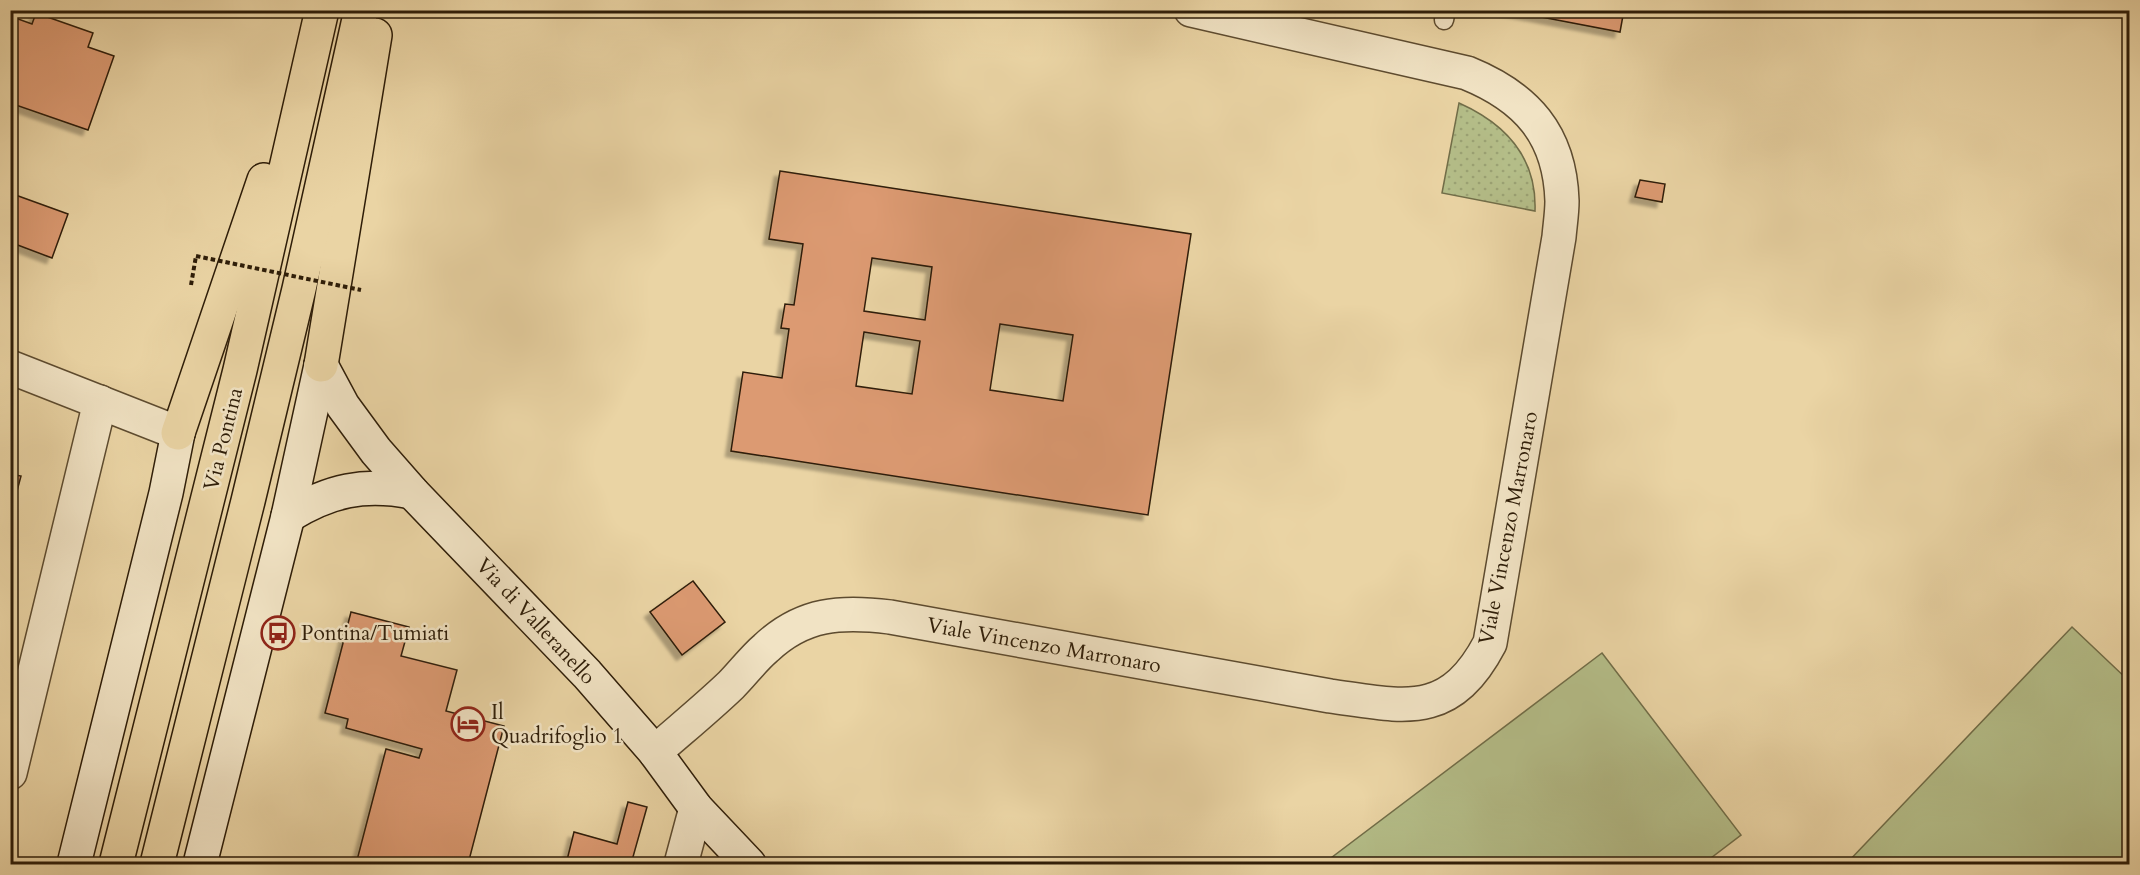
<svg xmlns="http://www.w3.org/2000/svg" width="2140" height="875" viewBox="0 0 2140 875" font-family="Cardo,serif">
<defs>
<pattern id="grass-dots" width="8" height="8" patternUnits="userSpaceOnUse" patternTransform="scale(1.5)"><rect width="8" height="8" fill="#b4bd88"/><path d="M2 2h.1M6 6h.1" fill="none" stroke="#9ba274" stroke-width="1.8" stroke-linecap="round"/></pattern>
<filter id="shadow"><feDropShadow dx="-5.5" dy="5.5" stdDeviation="1.5" flood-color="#0004"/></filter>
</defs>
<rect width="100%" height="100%" fill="#ead4a4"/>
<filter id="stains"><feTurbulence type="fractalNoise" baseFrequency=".00333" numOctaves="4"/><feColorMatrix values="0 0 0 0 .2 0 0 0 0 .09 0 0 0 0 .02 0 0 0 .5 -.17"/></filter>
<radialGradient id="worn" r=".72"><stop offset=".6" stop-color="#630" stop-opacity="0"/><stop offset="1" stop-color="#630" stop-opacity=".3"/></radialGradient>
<!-- grass -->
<path fill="url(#grass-dots)" stroke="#716d48" stroke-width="1.5" d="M1459,103C1506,124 1537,157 1535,211L1442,193Z"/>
<!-- garden -->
<g fill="#b4bd88" stroke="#716d48" stroke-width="1.5">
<path d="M2072,627L2129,681V864H1846Z"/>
<path d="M1602,653L1741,835L1703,864H1323Z"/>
</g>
<!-- building -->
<g fill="#dc9a72" stroke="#2e1d08" stroke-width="1.5" fill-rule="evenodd" filter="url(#shadow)">
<path d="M1504,10H1624L1620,32Z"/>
<path d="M36,13L93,33L88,47L114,56L88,130L10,103V16L32,24Z"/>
<path d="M780,171L1191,234L1148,515L731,451L743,372L782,378L789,329L781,328L785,304L794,305L803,244L769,239ZM872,258L932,267L925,320L864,311ZM1000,324L1073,335L1063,401L990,390ZM864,332L920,341L912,394L856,386Z"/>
<path d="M1640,180L1665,184L1662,202L1635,197Z"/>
<path d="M10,193L68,214L52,258L15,244L10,256Z"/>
<path d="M10,474L21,476L10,517Z"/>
<path d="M693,581L725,622L682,655L650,612Z"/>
<path d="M351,612L409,627L401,656L457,670L446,711L504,726L468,864H356L386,749L419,758L422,749L346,728L348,719L325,713Z"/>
<path d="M628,802L647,807L631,864H566L574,832L617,844Z"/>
</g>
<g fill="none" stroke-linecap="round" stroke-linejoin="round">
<!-- lane casing -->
<g stroke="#5d4b2f" stroke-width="21">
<path id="lane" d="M1444,20L1446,10"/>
</g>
<!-- street casing -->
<g stroke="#5d4b2f" stroke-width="36">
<g id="street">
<path d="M10,367L178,433"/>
<path d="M655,752C680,730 707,708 731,685C743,673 753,659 766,648C803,613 841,611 890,617L1330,696C1404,706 1449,721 1490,643L1559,237C1560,225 1562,213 1562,201C1560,134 1526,97 1467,73L1191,10"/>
<path d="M10,773L100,402"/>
<path d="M681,864L696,808"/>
</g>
</g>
<!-- secondary casing -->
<g stroke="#2e1d08" stroke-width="36">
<g id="secondary">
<path d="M321,365L343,406L376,451L412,492L587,674L655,752L696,808L749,864"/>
<path d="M288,516C330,490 364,483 412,492"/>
<path d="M74,864L166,493L178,433"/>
<path d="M200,864L288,516L321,365"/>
</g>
</g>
<!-- highway casing -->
<g stroke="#2e1d08" stroke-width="36">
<g id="highway">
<path d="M321,365L375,35"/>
<path d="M178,433L264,180"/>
<path d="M116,864L240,370L322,10"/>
<path d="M157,864L248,501L299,289L361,10"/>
</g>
</g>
<!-- path -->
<path stroke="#2e1d08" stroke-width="4" stroke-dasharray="4.5 3" stroke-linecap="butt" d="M191,285L196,256"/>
<!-- lane -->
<use href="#lane" stroke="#f1e3c4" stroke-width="18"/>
<!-- street -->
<use href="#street" stroke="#f1e3c4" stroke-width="33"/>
<!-- secondary -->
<use href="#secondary" stroke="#f1e3c4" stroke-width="33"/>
<!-- highway -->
<use href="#highway" stroke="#ead4a4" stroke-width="33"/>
<!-- path-bridge -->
<path stroke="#2e1d08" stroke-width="4" stroke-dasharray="4.5 3" stroke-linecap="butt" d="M196,256L361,290"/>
</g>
<!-- icons -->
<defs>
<g id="bus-ring" transform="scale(1.725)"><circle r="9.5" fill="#f1e3c4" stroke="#8f2418" stroke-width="1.5"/><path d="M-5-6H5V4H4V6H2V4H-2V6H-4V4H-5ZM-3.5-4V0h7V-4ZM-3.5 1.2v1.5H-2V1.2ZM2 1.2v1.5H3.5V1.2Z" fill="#8f2418"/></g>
<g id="hotel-ring" transform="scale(1.725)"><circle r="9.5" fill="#f1e3c4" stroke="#8f2418" stroke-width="1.5"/><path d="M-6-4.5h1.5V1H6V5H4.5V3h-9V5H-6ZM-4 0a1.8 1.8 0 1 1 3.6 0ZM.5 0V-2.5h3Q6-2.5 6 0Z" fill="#8f2418"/></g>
</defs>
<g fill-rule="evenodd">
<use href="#bus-ring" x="278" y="633"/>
<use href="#hotel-ring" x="468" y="724"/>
</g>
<g text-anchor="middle" stroke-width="5" stroke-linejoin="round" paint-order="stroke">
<!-- street labels -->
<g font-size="21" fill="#2e1d08" stroke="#f1e3c4">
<text transform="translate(223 439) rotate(-76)" y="7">Via Pontina</text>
<text transform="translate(1508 528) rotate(-79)" y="7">Viale Vincenzo Marronaro</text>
<text transform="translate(536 621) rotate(47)" y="7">Via di Valleranello</text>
<text transform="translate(1044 645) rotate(10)" y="7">Viale Vincenzo Marronaro</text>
</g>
<!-- poi labels -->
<g font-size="21" fill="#2e1d08" stroke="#f1e3c4" text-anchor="start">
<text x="301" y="640">Pontina/Tumiati</text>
<text x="491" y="719">Il<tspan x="491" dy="24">Quadrifoglio 1</tspan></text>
</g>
</g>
<!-- margin -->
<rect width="2140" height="875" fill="none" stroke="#ead4a4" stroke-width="36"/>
<rect x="12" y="12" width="2116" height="851" fill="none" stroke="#2e1d08" stroke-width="3"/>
<rect x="18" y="18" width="2104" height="839" fill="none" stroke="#2e1d08" stroke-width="1.5"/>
<rect width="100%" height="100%" filter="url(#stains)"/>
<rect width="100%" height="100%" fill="url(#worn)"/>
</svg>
